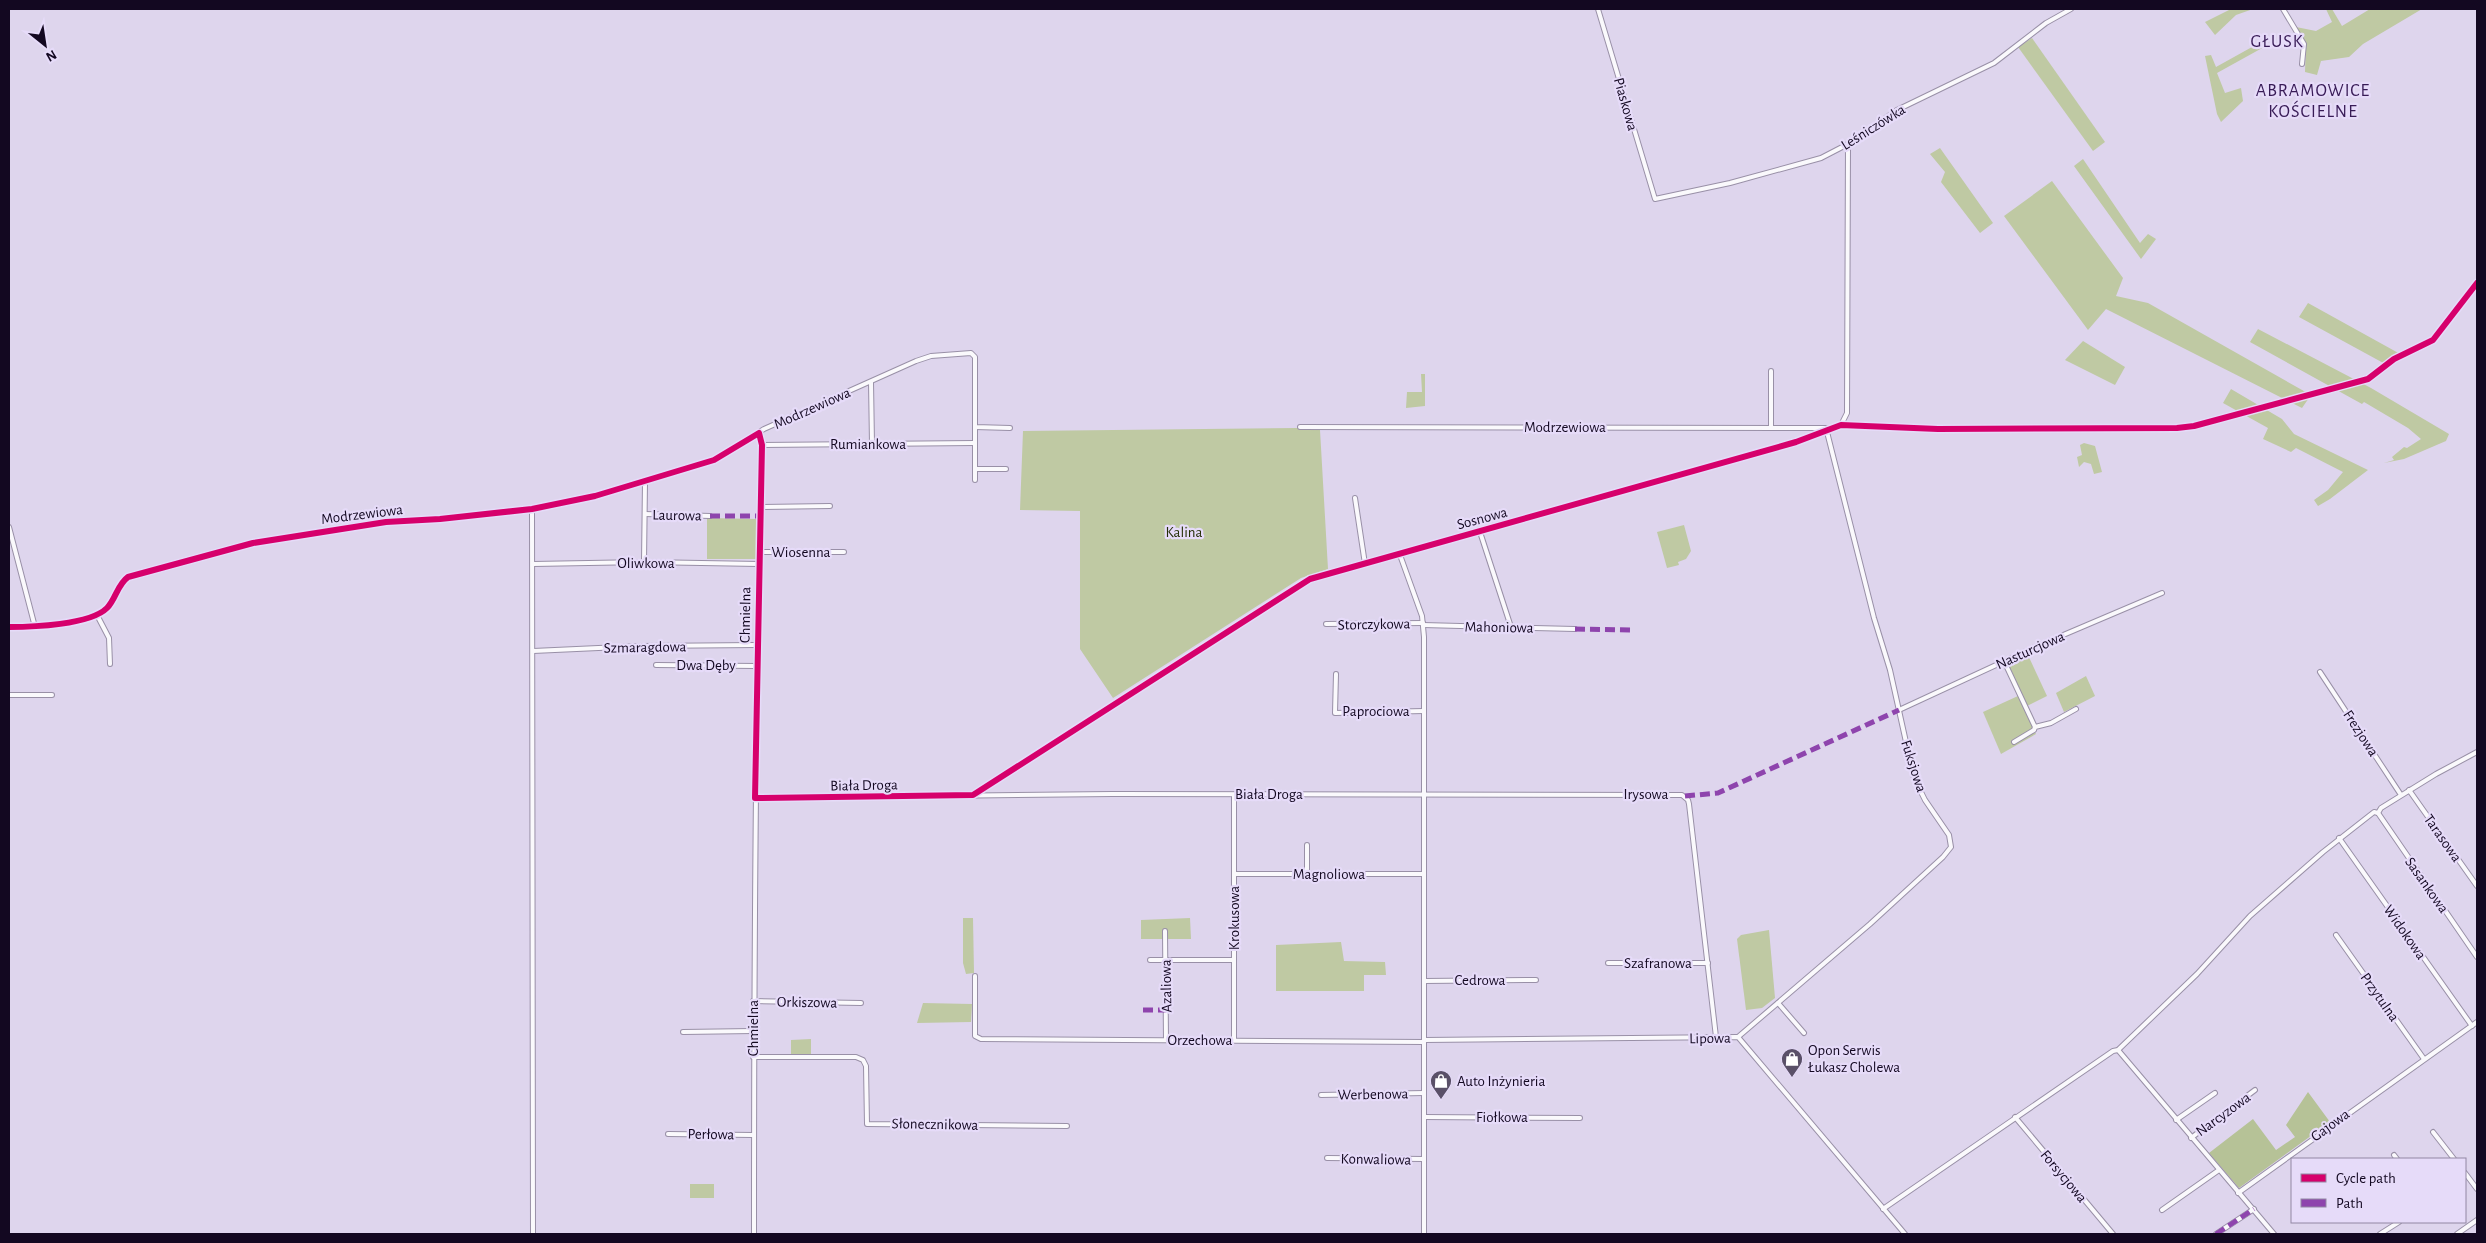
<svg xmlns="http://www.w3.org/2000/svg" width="2486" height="1243" viewBox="0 0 2486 1243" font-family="'Alegreya Sans',sans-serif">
<rect width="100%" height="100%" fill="#ded5ed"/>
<!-- green -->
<g fill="#bfc9a3">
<path d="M2231,9H2253L2236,15L2215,35L2205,22Z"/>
<path d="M2326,9H2332L2342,26L2370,9H2422L2363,44L2349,57L2321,61L2317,75L2305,72L2306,43L2296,27L2316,31L2332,22Z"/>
<path d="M2032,38L2105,142L2093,151L2018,47Z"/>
<path d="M2261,42L2264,47L2217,73L2225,93L2241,88L2243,101L2221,122L2217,114L2205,56L2211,55L2216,67Z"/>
<path d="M1940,148L1993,223L1980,233L1941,182L1945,172L1930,154Z"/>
<path d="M2083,159L2140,243L2148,234L2156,239L2141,259L2074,166Z"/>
<path d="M2052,181L2123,278L2116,296L2148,303L2311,395L2302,408L2106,309L2088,330L2004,216Z"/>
<path d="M2308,303L2402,355H2403L2387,365L2299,317Z"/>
<path d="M2258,329L2371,388L2449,434L2446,441L2404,459L2384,463L2394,460L2392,457L2404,447L2407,448L2421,439L2408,428L2364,402L2362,404L2250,342Z"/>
<path d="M2083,341L2125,367L2115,385L2065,360Z"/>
<path d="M1421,374H1425V406L1406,408L1407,392H1422Z"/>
<path d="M2231,389L2282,419L2294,434L2368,470L2330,499L2318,506L2314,500L2328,490L2343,472L2296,448L2291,452L2263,439L2268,428L2223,403Z"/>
<path d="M1298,428L1320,430L1328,569L1301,578L1113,698L1080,649V511L1020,510L1023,431Z"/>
<path d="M2084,443L2095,446L2102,472L2094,474L2091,464L2084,462L2079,467L2077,457L2082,455L2080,445Z"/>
<path d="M707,518L757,519V559H707Z"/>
<path d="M1684,525L1691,551L1686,559L1678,562L1679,565L1667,568L1657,532Z"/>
<path d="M2027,653L2047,696L2027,706L2006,662Z"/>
<path d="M2086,676L2095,696L2064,712L2056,693Z"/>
<path d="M2018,696L2036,734L2001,754L1983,712Z"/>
<path d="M963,918H973L974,973L966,974L963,963Z"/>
<path d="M1190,918L1191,939H1141V920Z"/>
<path d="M1769,930L1775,998L1762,1008L1746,1010L1737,939L1741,935Z"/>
<path d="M1341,942L1344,961L1385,962L1386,975H1364V991H1276V945Z"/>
<path d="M923,1003L972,1004L971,1022L917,1023Z"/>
<path d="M811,1039V1054L791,1055V1040Z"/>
<rect x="690" y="1184" width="24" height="14"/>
</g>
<!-- forest -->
<path fill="#b6c297" d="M2308,1092L2330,1122L2239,1188L2209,1153L2253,1119L2276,1150L2295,1137L2286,1125Z"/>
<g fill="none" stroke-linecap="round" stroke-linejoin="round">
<!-- minor casing -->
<g stroke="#9990a7" stroke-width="6">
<g id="minor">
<path d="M1598,9L1655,199L1730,183L1821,158L1848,144L1897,110L1994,63L2046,23L2071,9"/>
<path d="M2283,9L2304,44L2302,64"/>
<path d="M871,382L872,444"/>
<path d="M1300,427L1826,428L1874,618L1890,670L1914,778L1925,800L1949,835L1951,847L1943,857L1870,924L1738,1037"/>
<path d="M1771,428V371"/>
<path d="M762,445L975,443"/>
<path d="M975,469H1006"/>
<path d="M975,480V427"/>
<path d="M1355,498L1365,564"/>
<path d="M760,507L830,506"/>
<path d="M532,509L533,1234"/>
<path d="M645,514L710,516"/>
<path d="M9,527L35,627"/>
<path d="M1480,532L1511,627"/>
<path d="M759,552H844"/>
<path d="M1400,555L1422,616L1424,637V1234"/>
<path d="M644,562L645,482"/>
<path d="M533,564L644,562L759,564"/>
<path d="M97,615L109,638L110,664"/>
<path d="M1326,624L1423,623"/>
<path d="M1423,625L1575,629"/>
<path d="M9,627C32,627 90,625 107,608C116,599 117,585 128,577L253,543L386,522L440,519L532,509L602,494L714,460L764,429L916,361L931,356L971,353L975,357V427L1010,428"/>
<path d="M533,651L642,646L757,645"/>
<path d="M2004,661L2035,727"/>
<path d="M656,665L756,666"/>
<path d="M2320,672L2401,795"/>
<path d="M1336,674L1335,713L1424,711"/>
<path d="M9,695H52"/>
<path d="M1899,710L2035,647L2162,593"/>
<path d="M2014,742L2034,730L2035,727L2051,723L2076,709"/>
<path d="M2409,790L2477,886"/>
<path d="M973,795L1310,579L1796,442L1841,425L1847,413L1848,144"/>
<path d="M755,798L1113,794L1682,795L1688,800L1689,804L1716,1037"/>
<path d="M2378,813L2477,957"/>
<path d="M2339,838L2472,1026"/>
<path d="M1307,845V875"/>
<path d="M1234,874H1424"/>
<path d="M1165,931L1166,1040"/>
<path d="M2336,935L2424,1059"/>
<path d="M1150,960H1234"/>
<path d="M1608,963H1708"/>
<path d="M975,976V1036L981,1039L1424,1042"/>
<path d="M1424,981L1536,980"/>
<path d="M753,1001L861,1003"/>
<path d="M1778,1003L1804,1033"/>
<path d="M683,1032L753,1031"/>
<path d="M1234,1040V795"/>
<path d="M1424,1040L1738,1037L1905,1234"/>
<path d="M2118,1050L2274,1234"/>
<path d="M753,1057H856L863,1060L866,1066L867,1124L1067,1126"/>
<path d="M1321,1095L1424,1093"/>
<path d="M1424,1117L1580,1118"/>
<path d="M2015,1117L2113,1234"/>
<path d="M2176,1120L2215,1093"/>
<path d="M2433,1132L2454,1159"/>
<path d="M668,1134L753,1135"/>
<path d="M2191,1138L2255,1090"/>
<path d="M2394,1155L2397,1159"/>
<path d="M1327,1158L1424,1159"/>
<path d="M2465,1173L2477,1189"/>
<path d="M2238,1193L2477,1022"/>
<path d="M1883,1209L2113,1051L2118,1050L2197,974L2250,916L2323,852L2374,812L2378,813L2381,808L2436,774L2477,752"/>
<path d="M2162,1210L2219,1170"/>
<path d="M754,1234C754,971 755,708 762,445L759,433"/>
<path d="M2216,1234L2254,1209"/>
<path d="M2380,1234L2399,1222"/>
<path d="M2457,1234L2477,1220"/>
</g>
</g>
<!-- minor -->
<use href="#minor" stroke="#faf9fc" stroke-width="4"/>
<!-- quiet -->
<g stroke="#8e44ad" stroke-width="5" stroke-dasharray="10 5" stroke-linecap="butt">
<path d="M710,516H760"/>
<path d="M1575,629L1632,630"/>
<path d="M1685,796L1718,793L1899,710"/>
<path d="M1143,1010H1166"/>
<path d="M2216,1234L2254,1209"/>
</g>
<!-- cycleway casing -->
<g stroke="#e6dbf9" stroke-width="9">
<path id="cycleway" d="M9,627C32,627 90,625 107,608C116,599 117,585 128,577L253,543L386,522L440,519L532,509L595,496L714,460L759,433L762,445L755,798L973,795L1310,579L1796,442L1841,425L1938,429L2177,428L2194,426L2368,379L2394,359L2433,340L2477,283"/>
</g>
<!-- cycleway -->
<use href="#cycleway" stroke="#d6006c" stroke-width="6"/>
</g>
<!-- icons -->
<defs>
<g id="shop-pin" transform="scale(1.125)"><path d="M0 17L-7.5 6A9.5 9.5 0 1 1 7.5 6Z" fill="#5a5068" stroke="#e6dbf9"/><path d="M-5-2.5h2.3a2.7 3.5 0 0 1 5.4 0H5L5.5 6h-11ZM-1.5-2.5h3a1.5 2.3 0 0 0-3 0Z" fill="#fff"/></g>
</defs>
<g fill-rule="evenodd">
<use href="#shop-pin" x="1792" y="1059"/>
<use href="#shop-pin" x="1441" y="1081"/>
</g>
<g text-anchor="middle" stroke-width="4.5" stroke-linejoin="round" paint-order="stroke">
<!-- street labels -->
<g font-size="15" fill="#130821" stroke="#e6dbf9">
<text transform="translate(1626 104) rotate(74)" y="5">Piaskowa</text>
<text transform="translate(1873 127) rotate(-32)" y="5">Leśniczówka</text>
<text transform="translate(812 408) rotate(-24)" y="5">Modrzewiowa</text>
<text x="1565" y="432">Modrzewiowa</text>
<text x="868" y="449">Rumiankowa</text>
<text transform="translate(362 514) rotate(-7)" y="5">Modrzewiowa</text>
<text transform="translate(677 515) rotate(1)" y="5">Laurowa</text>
<text transform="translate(1482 518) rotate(-15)" y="5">Sosnowa</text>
<text x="801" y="557">Wiosenna</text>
<text x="646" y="568">Oliwkowa</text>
<text transform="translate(745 615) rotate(-89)" y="5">Chmielna</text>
<text transform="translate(1374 624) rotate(-1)" y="5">Storczykowa</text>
<text transform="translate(1499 627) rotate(1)" y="5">Mahoniowa</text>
<text transform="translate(645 647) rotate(-1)" y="5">Szmaragdowa</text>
<text transform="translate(2030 650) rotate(-24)" y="5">Nasturcjowa</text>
<text x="706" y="670">Dwa Dęby</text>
<text x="1376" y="716">Paprociowa</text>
<text transform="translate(2361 733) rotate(57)" y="5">Frezjowa</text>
<text transform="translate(1914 766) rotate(72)" y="5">Fuksjowa</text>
<text transform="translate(864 785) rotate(-1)" y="5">Biała Droga</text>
<text x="1269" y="799">Biała Droga</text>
<text x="1646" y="799">Irysowa</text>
<text transform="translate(2443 838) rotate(55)" y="5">Tarasowa</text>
<text x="1329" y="879">Magnoliowa</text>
<text transform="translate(2427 885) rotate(55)" y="5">Sasankowa</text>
<text transform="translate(1234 918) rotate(-90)" y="5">Krokusowa</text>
<text transform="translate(2405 932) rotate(55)" y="5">Widokowa</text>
<text x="1658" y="968">Szafranowa</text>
<text x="1480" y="985">Cedrowa</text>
<text transform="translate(1166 986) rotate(-91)" y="5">Azaliowa</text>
<text transform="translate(2380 997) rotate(55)" y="5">Przytulna</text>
<text transform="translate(807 1002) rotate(1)" y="5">Orkiszowa</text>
<text transform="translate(753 1028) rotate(-90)" y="5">Chmielna</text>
<text transform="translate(1710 1038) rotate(-1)" y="5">Lipowa</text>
<text x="1200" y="1045">Orzechowa</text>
<text transform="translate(1373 1094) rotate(-1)" y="5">Werbenowa</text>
<text transform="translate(2223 1114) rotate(-36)" y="5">Narcyzowa</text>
<text x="1502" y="1122">Fiołkowa</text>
<text transform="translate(935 1124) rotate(1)" y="5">Słonecznikowa</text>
<text transform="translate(2330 1125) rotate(-36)" y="5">Gajowa</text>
<text transform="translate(711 1134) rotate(1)" y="5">Perłowa</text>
<text transform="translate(1376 1159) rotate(1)" y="5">Konwaliowa</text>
<text transform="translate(2064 1176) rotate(50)" y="5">Forsycjowa</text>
</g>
<!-- park labels -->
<g font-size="15" fill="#232e04" stroke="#e6dbf9">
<text x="1184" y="537">Kalina</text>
</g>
<!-- poi labels -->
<g font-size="15" fill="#130821" stroke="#e6dbf9" text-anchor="start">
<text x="1808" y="1055">Opon Serwis<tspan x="1808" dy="17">Łukasz Cholewa</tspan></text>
<text x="1457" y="1086">Auto Inżynieria</text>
</g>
<!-- quarter labels -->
<g font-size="18" letter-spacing="1" fill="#381b56" stroke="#e6dbf9">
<text x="2277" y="47">GŁUSK</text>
<text x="2313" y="96">ABRAMOWICE<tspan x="2313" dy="21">KOŚCIELNE</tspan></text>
</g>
</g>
<!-- border -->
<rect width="2486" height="1243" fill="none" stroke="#130821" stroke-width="20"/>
<!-- legend -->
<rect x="2291" y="1158" width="175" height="65" fill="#e6dbf9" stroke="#9287a3"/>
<rect x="2301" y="1174" width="25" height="8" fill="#d6006c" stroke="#9287a3"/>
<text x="2336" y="1183" font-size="15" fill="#130821">Cycle path</text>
<rect x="2301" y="1199" width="25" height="8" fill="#8e44ad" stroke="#9287a3"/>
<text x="2336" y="1208" font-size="15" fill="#130821">Path</text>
<!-- north arrow -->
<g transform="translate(45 45) rotate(150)" stroke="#e6dbf9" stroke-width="4" paint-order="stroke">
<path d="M0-4L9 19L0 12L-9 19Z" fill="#130821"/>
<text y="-8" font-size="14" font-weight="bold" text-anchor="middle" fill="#130821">N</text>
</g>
</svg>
